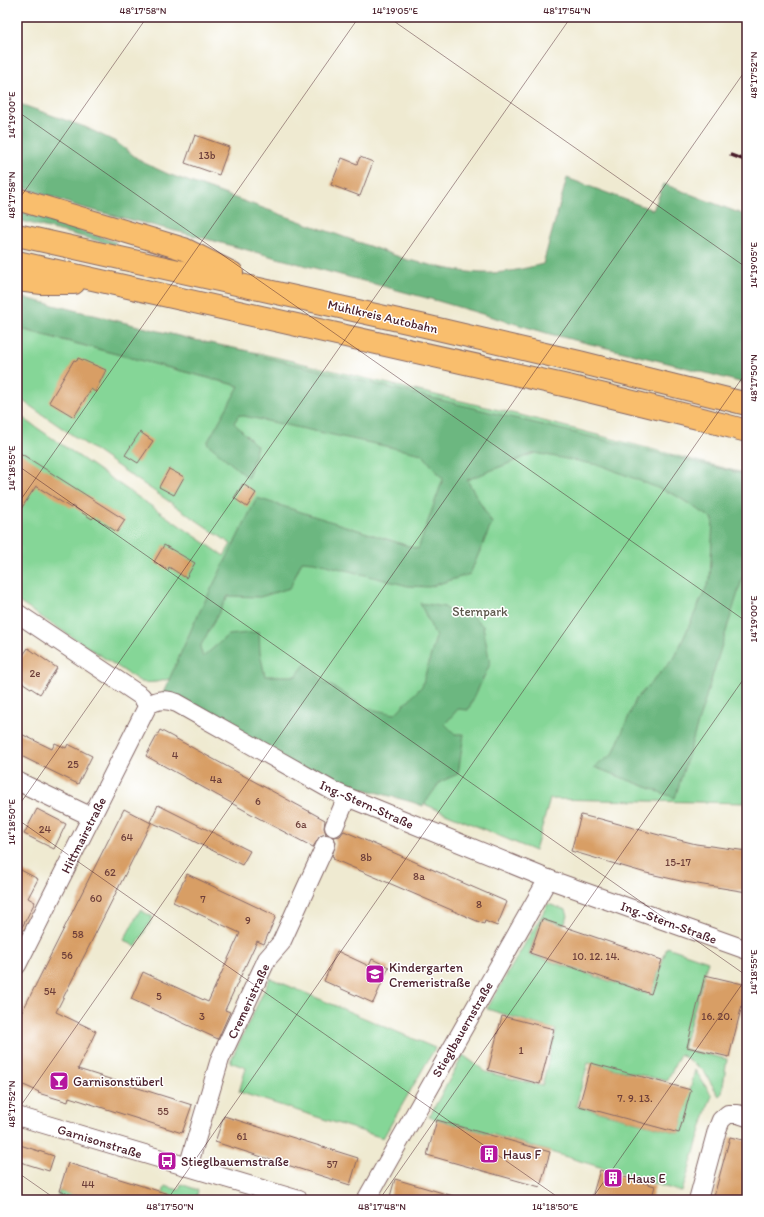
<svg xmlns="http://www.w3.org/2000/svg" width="764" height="1217" viewBox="0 0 764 1217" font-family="Itim,sans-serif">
<rect width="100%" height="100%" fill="#fff"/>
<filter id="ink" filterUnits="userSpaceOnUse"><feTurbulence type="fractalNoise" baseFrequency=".025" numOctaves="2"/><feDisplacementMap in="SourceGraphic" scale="8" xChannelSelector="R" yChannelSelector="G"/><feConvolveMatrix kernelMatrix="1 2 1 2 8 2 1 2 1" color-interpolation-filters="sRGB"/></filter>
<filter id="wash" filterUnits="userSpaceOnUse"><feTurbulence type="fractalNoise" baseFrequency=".012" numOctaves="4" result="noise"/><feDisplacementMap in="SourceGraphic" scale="16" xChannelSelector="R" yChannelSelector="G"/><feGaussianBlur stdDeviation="0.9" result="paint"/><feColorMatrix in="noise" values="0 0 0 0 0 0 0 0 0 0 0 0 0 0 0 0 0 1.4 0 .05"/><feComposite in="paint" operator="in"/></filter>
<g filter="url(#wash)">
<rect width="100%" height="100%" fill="#efead1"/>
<!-- green -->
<g fill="#85d697" stroke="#687a61">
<path d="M17,328L239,386L258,353L524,416L747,474V803L550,799L535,851L351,773L180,675C167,680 155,684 141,682L17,601V414L224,556L231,544L17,397Z"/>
<path d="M548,904L566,910L568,916L564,925L542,918L529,954L651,995L667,947L708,961L683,1049L727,1059L722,1093L719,1096L703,1070L680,1054L667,1081L588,1063L576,1106L679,1133L695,1070L712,1096L709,1103L682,1192L498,1136L429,1117L463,1055L486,1072L542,1086L556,1030L487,1009Z"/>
<path d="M140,910L153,917L136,947L124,940Z"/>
<path d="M270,978L435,1048L383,1138L239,1092L246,1068L230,1062Z"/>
<path d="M181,1184L198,1190L196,1200H161L165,1186L179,1190Z"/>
<path d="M59,1191L89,1200H57Z"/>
</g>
<!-- forest -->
<g fill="#6cb780" stroke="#5b6b56">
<path d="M17,103L85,127L116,142L142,162L168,174L408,260C432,265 456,272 481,273C502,274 523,269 543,264L567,178L653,210L664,184L747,216V384L676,365L550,334L438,301L199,237L80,207L17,185Z"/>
<path d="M17,210L116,242L114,245L17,220Z"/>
<path d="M17,296L195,340L258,353L257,355L747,475V563L675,798L594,767L613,754L636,699L675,657L710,579L713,519L675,495L603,466L535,453L467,480L492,523L470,574L429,587L408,586L314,562L302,561L290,588L260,597L228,596L200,647L203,657L228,635L259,632L260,653L265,676H296L306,663L324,682L337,689L366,708L395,714L422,686L436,637L420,603L445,607L453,616L468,612L483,626L490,664L468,710L458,709L445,724L455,734H464L458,774L440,782L423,806L412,802L297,771L160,700L195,621L257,498L418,549L443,479L422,454L239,415L234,423L257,446L248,478L207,443L239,386L17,328Z"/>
</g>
<g id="blocks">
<!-- building -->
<g fill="#d89e65">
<path d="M195,135L229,147L219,175L185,163Z"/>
<path d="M360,157L373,162L360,196L331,185L342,158L357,164Z"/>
<path d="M78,358L106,370L95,392L91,389L74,417L49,402L74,360L77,361Z"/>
<path d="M140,432L153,441L138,463L125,455Z"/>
<path d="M17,451L125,520L117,532L94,517L92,519L72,506L71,508L36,486L17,515Z"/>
<path d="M169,469L184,477L174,495L159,487Z"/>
<path d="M243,484L256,493L247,507L234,498Z"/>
<path d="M164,545L195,563L186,578L169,567L168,570L154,562Z"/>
<path d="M28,648L57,668L40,694L17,679V664Z"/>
<path d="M160,730L325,820L324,828L326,834L320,836L313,847L273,826L146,756Z"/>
<path d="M17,732L52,749L55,743L66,748L68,744L92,756L78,784L17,754Z"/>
<path d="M158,805L250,851L242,865L175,832L150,822Z"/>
<path d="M37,809L66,824L54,849L24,834Z"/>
<path d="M124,809L151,823L56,1012L96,1031L78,1069L192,1105L182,1133L69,1097L68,1102L38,1093L39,1092L17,1082V1022Z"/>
<path d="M581,815L597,819V818L659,835L696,844L747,851V892L685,882L646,873L571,851Z"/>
<path d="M344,831L507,902L497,926L485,921L484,924L333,859L334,857L332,856L336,843L334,837L340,836Z"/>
<path d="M17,868L38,879L28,898L35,902L17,937Z"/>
<path d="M187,874L276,916L264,944L257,941L225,1010L230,1012L218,1039L131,999L143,972L208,1002L240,933L173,902Z"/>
<path d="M542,919L662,960L651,994L530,953Z"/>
<path d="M337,951L369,966L372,959L389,967L373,1003L324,981Z"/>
<path d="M705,975L747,985L729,1057L687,1047Z"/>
<path d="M502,1016L554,1029L540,1084L488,1070Z"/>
<path d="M591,1063L691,1090L679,1133L579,1106Z"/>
<path d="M224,1116L358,1158L350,1185L215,1142Z"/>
<path d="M437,1120L550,1152L540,1187L427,1155Z"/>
<path d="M730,1137L747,1141V1191L745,1200H713Z"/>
<path d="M17,1144L54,1156L49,1171L17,1161Z"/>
<path d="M68,1163L178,1197V1200H90L59,1191Z"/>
<path d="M600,1170L655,1186L651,1200H591Z"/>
<path d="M395,1179L453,1196L452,1200H389Z"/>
</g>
</g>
</g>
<g filter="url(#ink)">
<use href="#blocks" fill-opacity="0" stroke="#846665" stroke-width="1"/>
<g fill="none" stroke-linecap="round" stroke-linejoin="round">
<!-- street casing -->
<g stroke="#846665" stroke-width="20">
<g id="street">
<path d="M17,613L141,696L148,705"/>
<path d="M148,705C159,699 166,699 177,703L333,791L347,797L548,879L747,950"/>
<path d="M17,781L92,817"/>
<path d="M334,827L347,797"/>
<path d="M17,965L148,705"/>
<path d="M17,1116L299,1200"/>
<path d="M188,1167L220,1059L267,959L281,943L326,844"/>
<path d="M366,1200L548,879"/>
<path d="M698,1200L717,1130L721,1120L728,1114H738L747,1117"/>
</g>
</g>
<!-- highway casing -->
<g stroke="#846665" stroke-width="24">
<g id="highway">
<path d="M17,199L184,249L232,273"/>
<path d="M17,235L425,326L579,362L747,404"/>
<path d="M17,262L572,387L702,419L747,431"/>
<path d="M17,280L42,283H74"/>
</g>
</g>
<!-- street -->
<use href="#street" stroke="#fff" stroke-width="18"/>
<!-- highway -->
<use href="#highway" stroke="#f9be6d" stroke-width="22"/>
<!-- rail -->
<path stroke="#4a1f2b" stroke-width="3" d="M731,155L747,161"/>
</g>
</g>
<!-- ticks -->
<path fill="none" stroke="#4a1f2b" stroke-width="1" stroke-opacity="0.45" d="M388,17L747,268M17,111L747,622M17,202L147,17M17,465L747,976M17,505L359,17M17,808L571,17M17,819L562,1200M17,1111L747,68M17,1172L57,1200M167,1200L747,371M379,1200L747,674M591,1200L747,977"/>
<!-- icons -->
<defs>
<g id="school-square" transform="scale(1)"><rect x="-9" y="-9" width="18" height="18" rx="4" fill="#b5179e" stroke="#fff"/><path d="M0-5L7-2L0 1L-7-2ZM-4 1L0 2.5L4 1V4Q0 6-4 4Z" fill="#fff"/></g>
<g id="bar-square" transform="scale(1)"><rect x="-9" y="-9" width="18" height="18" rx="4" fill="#b5179e" stroke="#fff"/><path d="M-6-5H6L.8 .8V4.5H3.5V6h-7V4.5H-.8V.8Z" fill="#fff"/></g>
<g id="building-square" transform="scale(1)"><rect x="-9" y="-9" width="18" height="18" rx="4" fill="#b5179e" stroke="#fff"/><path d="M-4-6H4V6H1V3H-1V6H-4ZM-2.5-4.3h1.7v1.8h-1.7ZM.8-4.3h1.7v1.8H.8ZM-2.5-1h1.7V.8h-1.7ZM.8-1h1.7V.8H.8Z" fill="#fff"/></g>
<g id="bus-square" transform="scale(1)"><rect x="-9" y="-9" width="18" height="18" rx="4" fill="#b5179e" stroke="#fff"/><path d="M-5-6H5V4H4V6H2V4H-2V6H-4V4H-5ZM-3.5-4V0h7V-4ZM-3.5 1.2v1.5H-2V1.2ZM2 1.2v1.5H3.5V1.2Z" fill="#fff"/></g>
</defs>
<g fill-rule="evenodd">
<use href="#school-square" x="375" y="974"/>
<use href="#bar-square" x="59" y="1081"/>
<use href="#building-square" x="489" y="1154"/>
<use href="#bus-square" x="167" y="1161"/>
<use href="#building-square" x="613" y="1178"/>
</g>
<g text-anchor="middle" stroke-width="3" stroke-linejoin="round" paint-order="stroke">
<!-- number labels -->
<g font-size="11" fill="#6e3f3a">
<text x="207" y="159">13b</text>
<text x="35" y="677">2e</text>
<text x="175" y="759">4</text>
<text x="73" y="768">25</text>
<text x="216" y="783">4a</text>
<text x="258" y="805">6</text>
<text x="301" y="828">6a</text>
<text x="45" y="833">24</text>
<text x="127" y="841">64</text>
<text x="366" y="861">8b</text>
<text x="678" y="866">15-17</text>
<text x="110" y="876">62</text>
<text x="419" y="880">8a</text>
<text x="96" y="902">60</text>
<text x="203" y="903">7</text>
<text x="479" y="908">8</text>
<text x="248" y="924">9</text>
<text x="78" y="938">58</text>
<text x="67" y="959">56</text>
<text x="596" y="960">10. 12. 14.</text>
<text x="50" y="995">54</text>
<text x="159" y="1000">5</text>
<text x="202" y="1020">3</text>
<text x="717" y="1020">16. 20.</text>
<text x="521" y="1054">1</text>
<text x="635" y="1102">7. 9. 13.</text>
<text x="163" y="1115">55</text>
<text x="242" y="1140">61</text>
<text x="332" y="1168">57</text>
<text x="88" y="1188">44</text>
</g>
<!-- street labels -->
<g font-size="13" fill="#4a1f2b" stroke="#fff">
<text transform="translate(383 316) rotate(13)" y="5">Mühlkreis Autobahn</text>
<text transform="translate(367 804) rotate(24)" y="5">Ing.-Stern-Straße</text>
<text transform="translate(83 835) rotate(-63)" y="5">Hittmairstraße</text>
<text transform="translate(669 922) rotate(20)" y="5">Ing.-Stern-Straße</text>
<text transform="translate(248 1001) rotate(-65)" y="5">Cremeristraße</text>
<text transform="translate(462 1029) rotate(-60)" y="5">Stieglbauernstraße</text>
<text transform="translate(100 1141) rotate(17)" y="5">Garnisonstraße</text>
</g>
<!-- park labels -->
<g font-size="13" fill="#5c564b" stroke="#fff">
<text x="480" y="616">Sternpark</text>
</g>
<!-- poi labels -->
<g font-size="13" fill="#4a1f2b" stroke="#fff" text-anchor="start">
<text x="389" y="972">Kindergarten<tspan x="389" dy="15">Cremeristraße</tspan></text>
<text x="73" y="1086">Garnisonstüberl</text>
<text x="503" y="1159">Haus F</text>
<text x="181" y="1166">Stieglbauernstraße</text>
<text x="627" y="1183">Haus E</text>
</g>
</g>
<!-- margin -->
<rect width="764" height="1217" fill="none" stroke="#fff" stroke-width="44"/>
<rect x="22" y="22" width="720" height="1173" fill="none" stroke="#4a1f2b" stroke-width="1.5"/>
<g font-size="10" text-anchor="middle" fill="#4a1f2b">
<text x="143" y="14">48°17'58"N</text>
<text x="395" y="14">14°19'05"E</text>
<text x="567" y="14">48°17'54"N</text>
<text transform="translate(753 75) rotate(-90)" y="4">48°17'52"N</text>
<text transform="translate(11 115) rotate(-90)" y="4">14°19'00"E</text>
<text transform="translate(11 195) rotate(-90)" y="4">48°17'58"N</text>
<text transform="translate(753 265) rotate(-90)" y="4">14°19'05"E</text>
<text transform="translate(753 378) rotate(-90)" y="4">48°17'50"N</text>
<text transform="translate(11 468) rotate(-90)" y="4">14°18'55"E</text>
<text transform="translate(753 619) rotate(-90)" y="4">14°19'00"E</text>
<text transform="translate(11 822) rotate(-90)" y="4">14°18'50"E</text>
<text transform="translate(753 972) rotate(-90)" y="4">14°18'55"E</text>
<text transform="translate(11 1104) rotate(-90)" y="4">48°17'52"N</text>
<text x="170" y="1210">48°17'50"N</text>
<text x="382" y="1210">48°17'48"N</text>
<text x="555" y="1210">14°18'50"E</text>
</g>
</svg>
